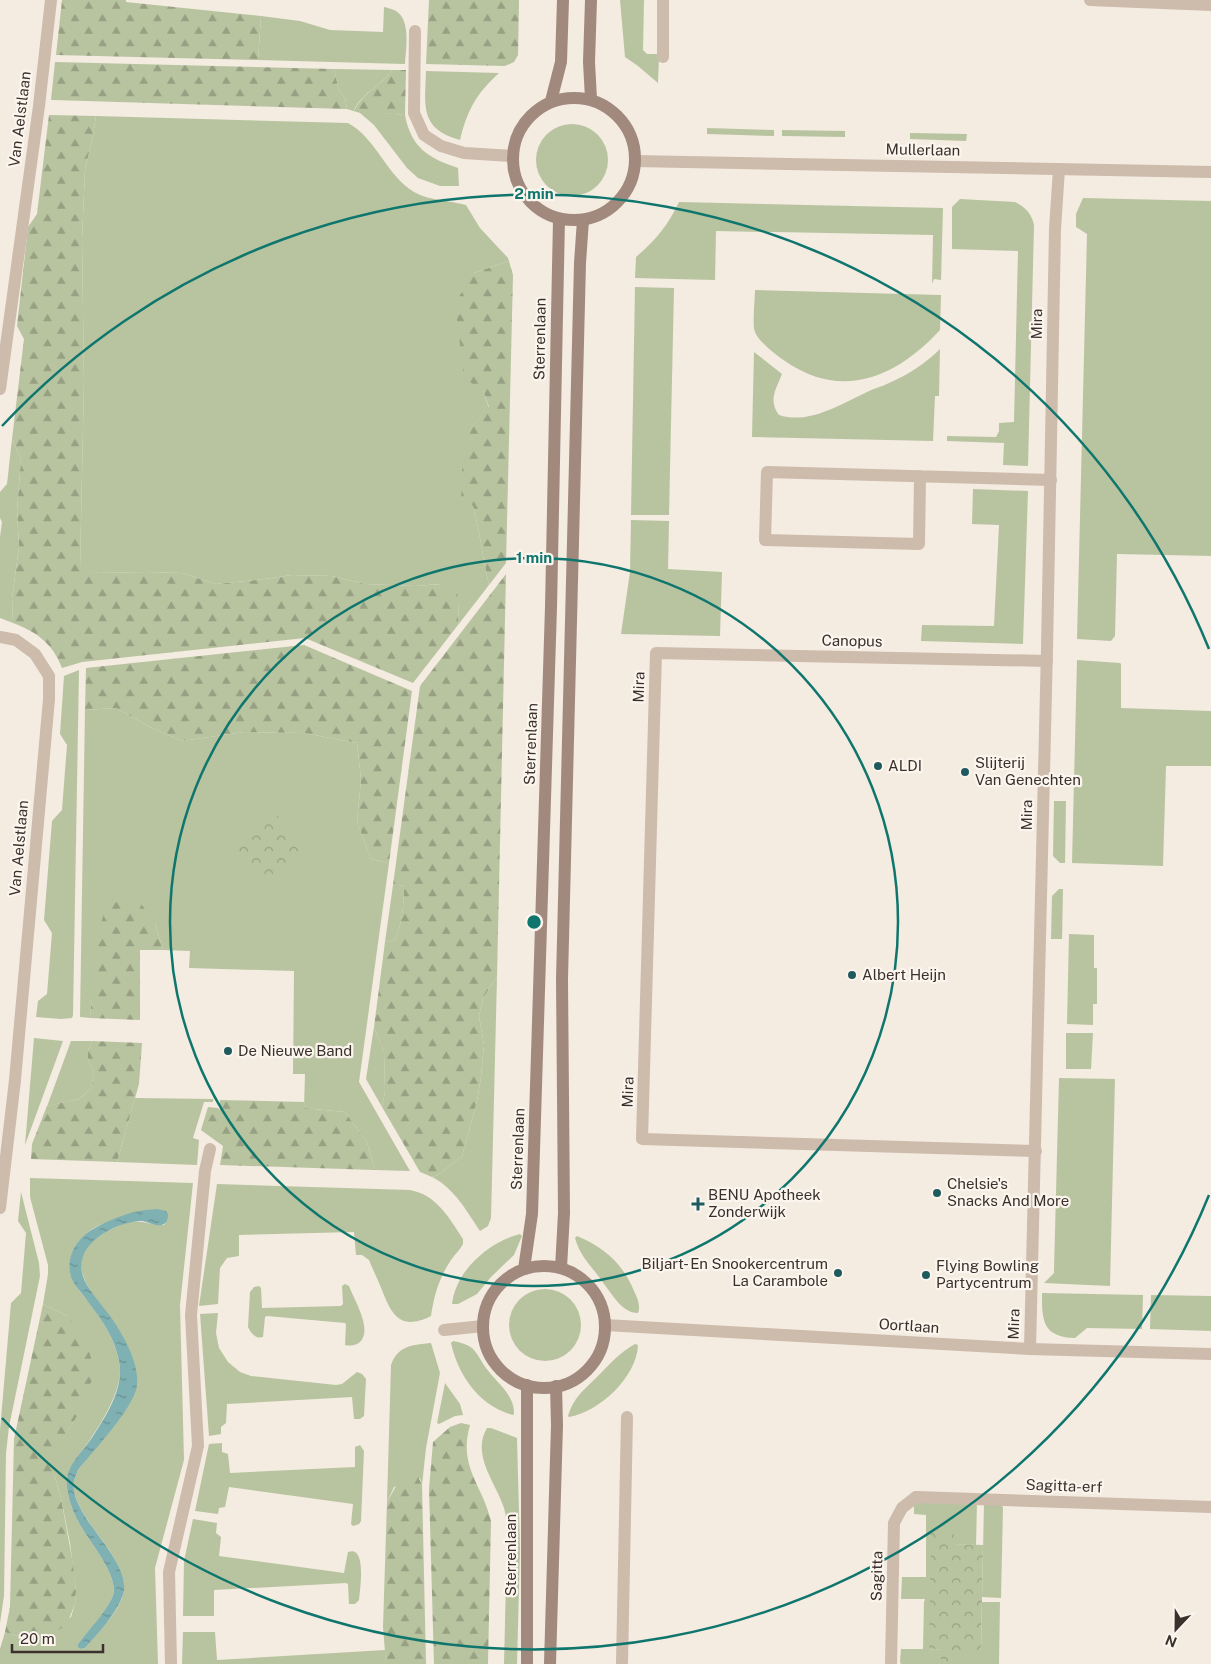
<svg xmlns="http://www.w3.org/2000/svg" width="1211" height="1664" viewBox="0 0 1211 1664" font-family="'Public Sans',sans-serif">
<defs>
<pattern id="forest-firs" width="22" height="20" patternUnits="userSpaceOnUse" patternTransform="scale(1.25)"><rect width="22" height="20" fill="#b8c4a0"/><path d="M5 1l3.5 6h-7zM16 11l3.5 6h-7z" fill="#97a083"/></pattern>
<pattern id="park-crowns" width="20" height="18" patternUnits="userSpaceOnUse" patternTransform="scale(1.25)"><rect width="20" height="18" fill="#b8c4a0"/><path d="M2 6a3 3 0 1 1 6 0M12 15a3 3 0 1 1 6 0" fill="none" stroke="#97a083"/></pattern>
<pattern id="water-ripples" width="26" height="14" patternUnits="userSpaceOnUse" patternTransform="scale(1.25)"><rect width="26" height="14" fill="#7fb0b2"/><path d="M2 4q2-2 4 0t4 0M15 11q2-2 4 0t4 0" fill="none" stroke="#699091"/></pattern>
</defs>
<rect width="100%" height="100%" fill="#f4ebe1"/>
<!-- green -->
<g fill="#b8c4a0" fill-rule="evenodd">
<path d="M620,0H644L643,50L647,54H658L659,57L658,83L638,66L625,57Z"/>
<path d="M384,7C388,8 393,9 396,11C411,20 406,49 405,64L258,60L261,16L300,21L330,30L383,32Z"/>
<path d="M334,69L392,70C381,86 362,93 354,110L405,115C411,148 429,158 458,168L459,186H440L418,178L407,168L374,125L360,113L347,109L345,98L339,91Z"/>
<path d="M426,71L499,73C477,93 467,110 460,140C419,129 425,105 426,71Z"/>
<path d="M96,116L348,123C377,139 386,175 414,192C430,201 449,200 466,205L480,228L508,258L509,261L474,273L483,391L489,408L471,428L461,499L473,506C480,532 483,559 489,585L458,625L459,602L441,584L415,586L365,584L332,576L292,575L257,580L216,584L182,573L146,572L98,573L80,568L84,382L82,239L85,170L93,135Z"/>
<circle cx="572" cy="160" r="36"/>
<path d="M707,128L774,130V136L707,134Z"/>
<path d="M782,130L845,131V137L782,136Z"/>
<path d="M910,133L967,134L966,141L910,139Z"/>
<path d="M1083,198L1211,201V556L1117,554L1115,636L1111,641L1077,639L1087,234L1076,227V214Z"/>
<path d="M960,199L1015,202C1025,207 1032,214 1034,225L1028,466L1003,465L1004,443L947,441V436L996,437L999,431V423L1014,422L1018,251L952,249V207Z"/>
<path d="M679,202L943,208L941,280L934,279L932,284L933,235L716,231L715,280L635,278L636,257C655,241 669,224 679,202Z"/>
<path d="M635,287L674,288L669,515H631Z"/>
<path d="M755,290L941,295L940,330C897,377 842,401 785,361C777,356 758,341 755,332C752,326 755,299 755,290Z"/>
<path d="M940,349L939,396H935L933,441L752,437L754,352L782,374C776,389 768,401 779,415C809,425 841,404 867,392C874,388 882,387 889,383C908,375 926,363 940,349Z"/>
<path d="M12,439L21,459L17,510L19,547L12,598L13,623L0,618V537L2,522L0,518V492L7,484Z"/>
<path d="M973,489L1028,491L1023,644L921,641L922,625L994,626L999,525L972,524Z"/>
<path d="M631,520L669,521L668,569L722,572L720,636L621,634L630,572Z"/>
<path d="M1077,660L1120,663L1121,664V708L1211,711V766H1166L1163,866L1072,863Z"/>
<path d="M79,670L73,1015L72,1018L61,1019L36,1017L38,1001L47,994L52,933L44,920L52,821L62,810L67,745L60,734L64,676Z"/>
<path d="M116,708L150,727L182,741L244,732L304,733L357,743L361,779L357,822L371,859L389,863L359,1082L410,1171L375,1170L367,1142L345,1112L304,1108L305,1074H293L294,971L189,968L190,951L163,950L155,923L94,979L90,1018L80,1017L85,710Z"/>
<path d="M1054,801H1066L1065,863H1060L1053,856Z"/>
<path d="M393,885H399L404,887C404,904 402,925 395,940L385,942Z"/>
<path d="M1059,889H1063L1062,939H1051L1052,896Z"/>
<path d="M1069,934L1094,935V968H1097V1004H1093V1025L1067,1024Z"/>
<path d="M497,977L491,1218L488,1226L480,1231C466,1210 454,1188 432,1177L438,1175L462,1156L477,1101L481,1077L484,1045L479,1016L483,998Z"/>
<path d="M374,1027L384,1052L385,1091L382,1107L366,1079Z"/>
<path d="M1066,1033H1093L1091,1069H1066Z"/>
<path d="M34,1038L63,1041L25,1145Z"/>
<path d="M71,1041H92L88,1050V1059L94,1073L91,1088L79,1099L48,1106L45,1112Z"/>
<path d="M1059,1078L1115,1079L1110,1286L1044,1283L1054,1273V1270Z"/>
<path d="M135,1098L213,1099V1102H204L193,1138L199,1140L197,1165L117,1162Z"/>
<path d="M30,1178L193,1183L180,1305L184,1460L155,1568L158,1664H0V1649L5,1632L13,1635L33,1638L71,1617L75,1604L76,1591L70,1543L61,1498L54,1474V1454L76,1418L67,1316L43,1304L48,1274V1265L30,1197ZM168,1214L167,1221L164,1225C153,1226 142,1220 130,1222C118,1225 102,1233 93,1241C58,1272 110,1308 122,1336C125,1341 124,1349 124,1355C125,1372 126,1390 127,1408L78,1470C77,1473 75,1477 74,1481C68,1516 133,1558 123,1595C118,1613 97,1634 85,1648L81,1649L78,1644C89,1629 105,1615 112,1598C122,1577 87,1540 78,1521C72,1510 66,1493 67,1481C68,1465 83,1451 91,1438C103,1421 121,1390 120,1369C118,1343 103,1322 88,1301C82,1294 74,1285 71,1276C65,1254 81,1233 100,1225C107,1222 116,1222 123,1221C138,1219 153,1216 168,1214Z"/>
<path d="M217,1184L410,1190C437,1195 449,1218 463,1239V1244C460,1250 455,1254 451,1260C439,1278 434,1295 431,1316C401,1331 392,1316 382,1290C378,1280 373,1270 369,1260L362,1255H356L354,1232L239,1235V1256L227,1258L220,1268L218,1304L199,1306Z"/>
<path d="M21,1192L39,1263L40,1276L9,1427L6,1453L4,1596L0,1623V1430L11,1303L21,1293L26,1233L18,1221Z"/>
<path d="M520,1234L522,1236L514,1255L491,1277L477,1294L458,1304H452C456,1270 489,1242 520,1234Z"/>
<path d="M577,1236C604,1247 623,1264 634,1291C637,1297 641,1306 638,1313C622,1313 613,1295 604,1284C593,1267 581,1259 575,1238Z"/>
<path d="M345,1284L349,1286C354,1300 373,1329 360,1342C355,1346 350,1346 345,1345L346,1325L345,1323L267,1316L265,1317L263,1337C256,1339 251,1334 248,1327L250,1292L254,1287L259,1286L261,1288L262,1308L341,1306L343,1304L342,1286Z"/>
<circle cx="545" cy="1325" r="36"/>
<path d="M1042,1293L1143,1295L1142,1329L1087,1328L1075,1338C1042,1337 1042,1320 1042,1293Z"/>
<path d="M1151,1295L1211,1296V1331L1150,1329Z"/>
<path d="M218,1313L216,1333L219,1348L228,1362L240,1372L251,1376L336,1385L342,1384L357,1372L362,1374L366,1379L364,1416L360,1419H354L352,1397L227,1404L226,1423L221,1427V1434L209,1436L200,1314Z"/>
<path d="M453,1341C460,1342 466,1344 472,1348C478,1354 481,1361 486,1368C496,1382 515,1395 514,1414L513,1415C479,1406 458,1375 451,1343Z"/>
<path d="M431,1343L440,1373L426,1448L422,1485L420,1478L394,1487L387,1502L391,1365C398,1345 413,1345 431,1343Z"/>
<path d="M635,1344L638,1345C637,1377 599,1412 569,1417L568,1416C573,1398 584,1390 596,1378C609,1365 619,1353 635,1344Z"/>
<path d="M445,1383L460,1404L463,1415L455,1416L439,1424L437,1423Z"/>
<path d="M487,1428H491L517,1438L520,1548L517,1664H504L507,1539C507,1529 507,1518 504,1508C496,1483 471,1455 487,1428Z"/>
<path d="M222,1443V1452L228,1454L230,1473L355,1467V1447L360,1445L364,1451L361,1521L359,1524L353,1526L351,1524L353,1504L229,1487L225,1507L219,1508L218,1514L195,1511L209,1444Z"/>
<path d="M916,1502L977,1503L976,1545L954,1544V1533L929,1649L941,1650V1664H901L900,1662L901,1649H923L924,1602L925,1599H901L902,1577H926V1515L914,1514V1504Z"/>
<path d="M984,1504H999L1003,1507L1001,1598L982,1597Z"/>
<path d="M193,1519L217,1523L216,1533L221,1537L219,1556L344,1573L348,1552C367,1545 360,1589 359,1600L355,1604H349L348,1584L346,1583L214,1590V1616H183L184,1561Z"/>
<path d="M982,1602H1000L999,1664H951V1650H981Z"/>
<path d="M183,1632H215L217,1660L385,1650L386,1664H182Z"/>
</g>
<!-- forest -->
<g fill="url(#forest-firs)">
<path d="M62,0H126V2L261,16L258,60L56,55Z"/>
<path d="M429,0H519L518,55L514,62L505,66L426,64Z"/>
<path d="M55,62L334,69L339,91L345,98L347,109L53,100H51Z"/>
<path d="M392,70H406L405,115L354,111C362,93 381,86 392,70Z"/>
<path d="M49,115L96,116L93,135L85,170L82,239L84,382L80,567L98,573L146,572L182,573L216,584L257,580L292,575L332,576L365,584L415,586L442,584L457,592L459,602L458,625L413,683L305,638L82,662L62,668C53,644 37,632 13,623L12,598L19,547L17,510L21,459L12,439L24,339L17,326L28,227L37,214Z"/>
<path d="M509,261L513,275L506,563L489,585C483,559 480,532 473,506L461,500L462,470L471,428L489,407L483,391L464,378L455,303L474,273Z"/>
<path d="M506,574L497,977L483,998L479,1016L484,1045L481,1077L477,1101L462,1156L438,1175L432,1177L420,1172L382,1107L385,1091L384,1052L374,1027L385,942L395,940C402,925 404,903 404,887L399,885H393L420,686Z"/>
<path d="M304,645L412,691L389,863L371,859L357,822L361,779L357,743L304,733L244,732L182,741L150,727L116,708L85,710L86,668Z"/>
<path d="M139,901L155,923L163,950H140V1020L90,1018L97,937L107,903Z"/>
<path d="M92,1041L142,1043L139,1084L117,1162L31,1159L32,1144L47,1106L79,1099L91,1088L94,1073L88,1059V1050Z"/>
<path d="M220,1100L304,1102V1108L345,1112L367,1142L375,1170L220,1165L223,1146L201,1130L208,1107L218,1108L220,1110Z"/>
<path d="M43,1304L67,1316L84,1334L91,1358L92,1380L76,1418L54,1455V1474L61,1498L73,1564L76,1591L75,1604L67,1624L54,1634L33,1638L13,1635L5,1632L10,1607L14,1439Z"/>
<path d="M461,1423L470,1425C458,1467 482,1484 491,1521L488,1664H434L429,1489L433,1442L450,1427Z"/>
<path d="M413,1472L417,1474L422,1485L426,1664H386L383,1627L387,1502L400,1479L406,1474Z"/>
</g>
<!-- park -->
<g fill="url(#park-crowns)">
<path d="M277,815L304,851L264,883L236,847Z"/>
<path d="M931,1532L954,1533V1544L983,1545L981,1650H952L951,1664H941V1650L929,1649Z"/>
</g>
<!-- water -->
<path fill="url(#water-ripples)" d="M157,1209L166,1211L168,1214C168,1218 168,1222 164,1224C158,1228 149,1222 142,1221C121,1221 86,1238 82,1260C78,1279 93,1293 103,1307C119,1326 145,1368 135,1393C126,1416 94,1450 78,1470C77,1473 75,1477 74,1481C68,1516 134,1560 123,1595C116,1615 98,1633 85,1648L81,1649L78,1647V1644C89,1629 104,1615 112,1598C122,1577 87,1540 78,1521C72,1510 66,1493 67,1481C67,1465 83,1451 91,1439C104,1420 121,1393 120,1369C118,1342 102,1320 86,1299C81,1292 74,1285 71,1277C65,1257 77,1238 93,1229C114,1217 134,1210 157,1209Z"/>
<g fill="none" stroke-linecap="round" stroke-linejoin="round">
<!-- lane -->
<g stroke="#cdbbac" stroke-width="12">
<path d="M1090,0L1211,5"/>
<path d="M1036,1151L642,1139L656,653L1047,661"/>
<path d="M444,1330L483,1326"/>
<path d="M916,1497L1211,1507"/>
<path d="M171,1664L169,1572L198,1446L191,1315L205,1171L210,1149"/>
</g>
<!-- street -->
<g stroke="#cdbbac" stroke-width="12">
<path d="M415,31L414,113L424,135L441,146L464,153L512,156"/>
<path d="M663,57V0"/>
<path d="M635,161L1211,172"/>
<path d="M0,389L39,106L51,0"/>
<path d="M920,476L919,544L765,540L767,472L1051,480"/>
<path d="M0,637L16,640L35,654L49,676V699L15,1080L0,1208"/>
<path d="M605,1325L1030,1349L1211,1354"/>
<path d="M1030,1349L1047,649L1055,229L1059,169"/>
<path d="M622,1664L627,1417"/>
<path d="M891,1664L894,1523L902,1508L916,1497"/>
</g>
<!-- secondary -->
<g stroke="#a18a7d" stroke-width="12">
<path d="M591,0L589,62L591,99"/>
<circle cx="574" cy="159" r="61"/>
<path d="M551,101L561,62L563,0"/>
<circle cx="544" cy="1327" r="61"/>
<path d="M561,1268L564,1213L562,979L580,263L583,220"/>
<path d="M524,1269L532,1214L551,607L559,219"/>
<path d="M527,1385V1664"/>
<path d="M550,1664L557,1425L556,1386"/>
</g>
</g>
<!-- distance rings -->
<g fill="none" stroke="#0f766e" stroke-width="2.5">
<circle cx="534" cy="922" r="364"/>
<path d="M1209 1195A728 728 0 0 1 2 1418M2 426A728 728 0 0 1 1209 649"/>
</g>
<!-- markers -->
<g fill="#1f5a5e" stroke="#fbf5ee" stroke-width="2">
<circle cx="878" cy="766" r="5"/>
<circle cx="965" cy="772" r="5"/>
<circle cx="852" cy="975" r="5"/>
<circle cx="228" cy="1051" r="5"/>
<circle cx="937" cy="1193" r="5"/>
<path d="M695.5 1196.5h5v5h5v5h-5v5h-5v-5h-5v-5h5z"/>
<circle cx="838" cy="1273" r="5"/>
<circle cx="926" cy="1275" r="5"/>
</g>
<g text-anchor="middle" stroke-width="4.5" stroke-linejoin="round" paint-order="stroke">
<!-- street labels -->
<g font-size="15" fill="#3b302b" stroke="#fbf5ee">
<text transform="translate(20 119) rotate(-83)" y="5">Van Aelstlaan</text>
<text transform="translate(923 150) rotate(1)" y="5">Mullerlaan</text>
<text transform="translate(1037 324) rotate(-89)" y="5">Mira</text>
<text transform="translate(540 339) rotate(-89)" y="5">Sterrenlaan</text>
<text transform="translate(852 641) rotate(1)" y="5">Canopus</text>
<text transform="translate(639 687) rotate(-88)" y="5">Mira</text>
<text transform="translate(531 744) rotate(-88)" y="5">Sterrenlaan</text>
<text transform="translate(1027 815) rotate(-89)" y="5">Mira</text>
<text transform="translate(19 848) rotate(-85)" y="5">Van Aelstlaan</text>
<text transform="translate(628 1092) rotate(-88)" y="5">Mira</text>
<text transform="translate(518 1149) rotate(-88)" y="5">Sterrenlaan</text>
<text transform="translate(1014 1324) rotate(-88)" y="5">Mira</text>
<text transform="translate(909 1326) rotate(4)" y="5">Oortlaan</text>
<text transform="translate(1064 1486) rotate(2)" y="5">Sagitta-erf</text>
<text transform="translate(511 1555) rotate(-90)" y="5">Sterrenlaan</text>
<text transform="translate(877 1576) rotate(-89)" y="5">Sagitta</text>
</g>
<!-- poi labels -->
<g font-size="15" fill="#3b302b" stroke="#fbf5ee" text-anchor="start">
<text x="975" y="768">Slijterij<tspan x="975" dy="17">Van Genechten</tspan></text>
<text x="888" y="771">ALDI</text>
<text x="862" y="980">Albert Heijn</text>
<text x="238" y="1056">De Nieuwe Band</text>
<text x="947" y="1189">Chelsie's<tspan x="947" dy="17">Snacks And More</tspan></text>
<text x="708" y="1200">BENU Apotheek<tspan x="708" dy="17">Zonderwijk</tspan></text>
<text x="828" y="1269" text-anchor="end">Biljart- En Snookercentrum<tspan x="828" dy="17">La Carambole</tspan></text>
<text x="936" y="1271">Flying Bowling<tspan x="936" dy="17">Partycentrum</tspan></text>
</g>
</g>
<circle cx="534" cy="922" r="8" fill="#0f766e" stroke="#fbf5ee" stroke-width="2.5"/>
<g font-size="15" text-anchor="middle" font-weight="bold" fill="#0f766e" stroke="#fbf5ee" stroke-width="4.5" stroke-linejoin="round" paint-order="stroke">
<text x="534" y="199">2 min</text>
<text x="534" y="563">1 min</text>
</g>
<!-- north arrow -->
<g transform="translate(1176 1629) rotate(202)" stroke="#fbf5ee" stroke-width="4" paint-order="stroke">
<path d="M0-4L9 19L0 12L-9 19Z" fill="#3b302b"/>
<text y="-8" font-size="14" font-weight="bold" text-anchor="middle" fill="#3b302b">N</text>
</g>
<!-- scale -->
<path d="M12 1644v8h91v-8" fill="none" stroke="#3b302b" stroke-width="2.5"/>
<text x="20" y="1644" font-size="15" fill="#3b302b" stroke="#fbf5ee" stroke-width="4" paint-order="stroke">20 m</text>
</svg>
